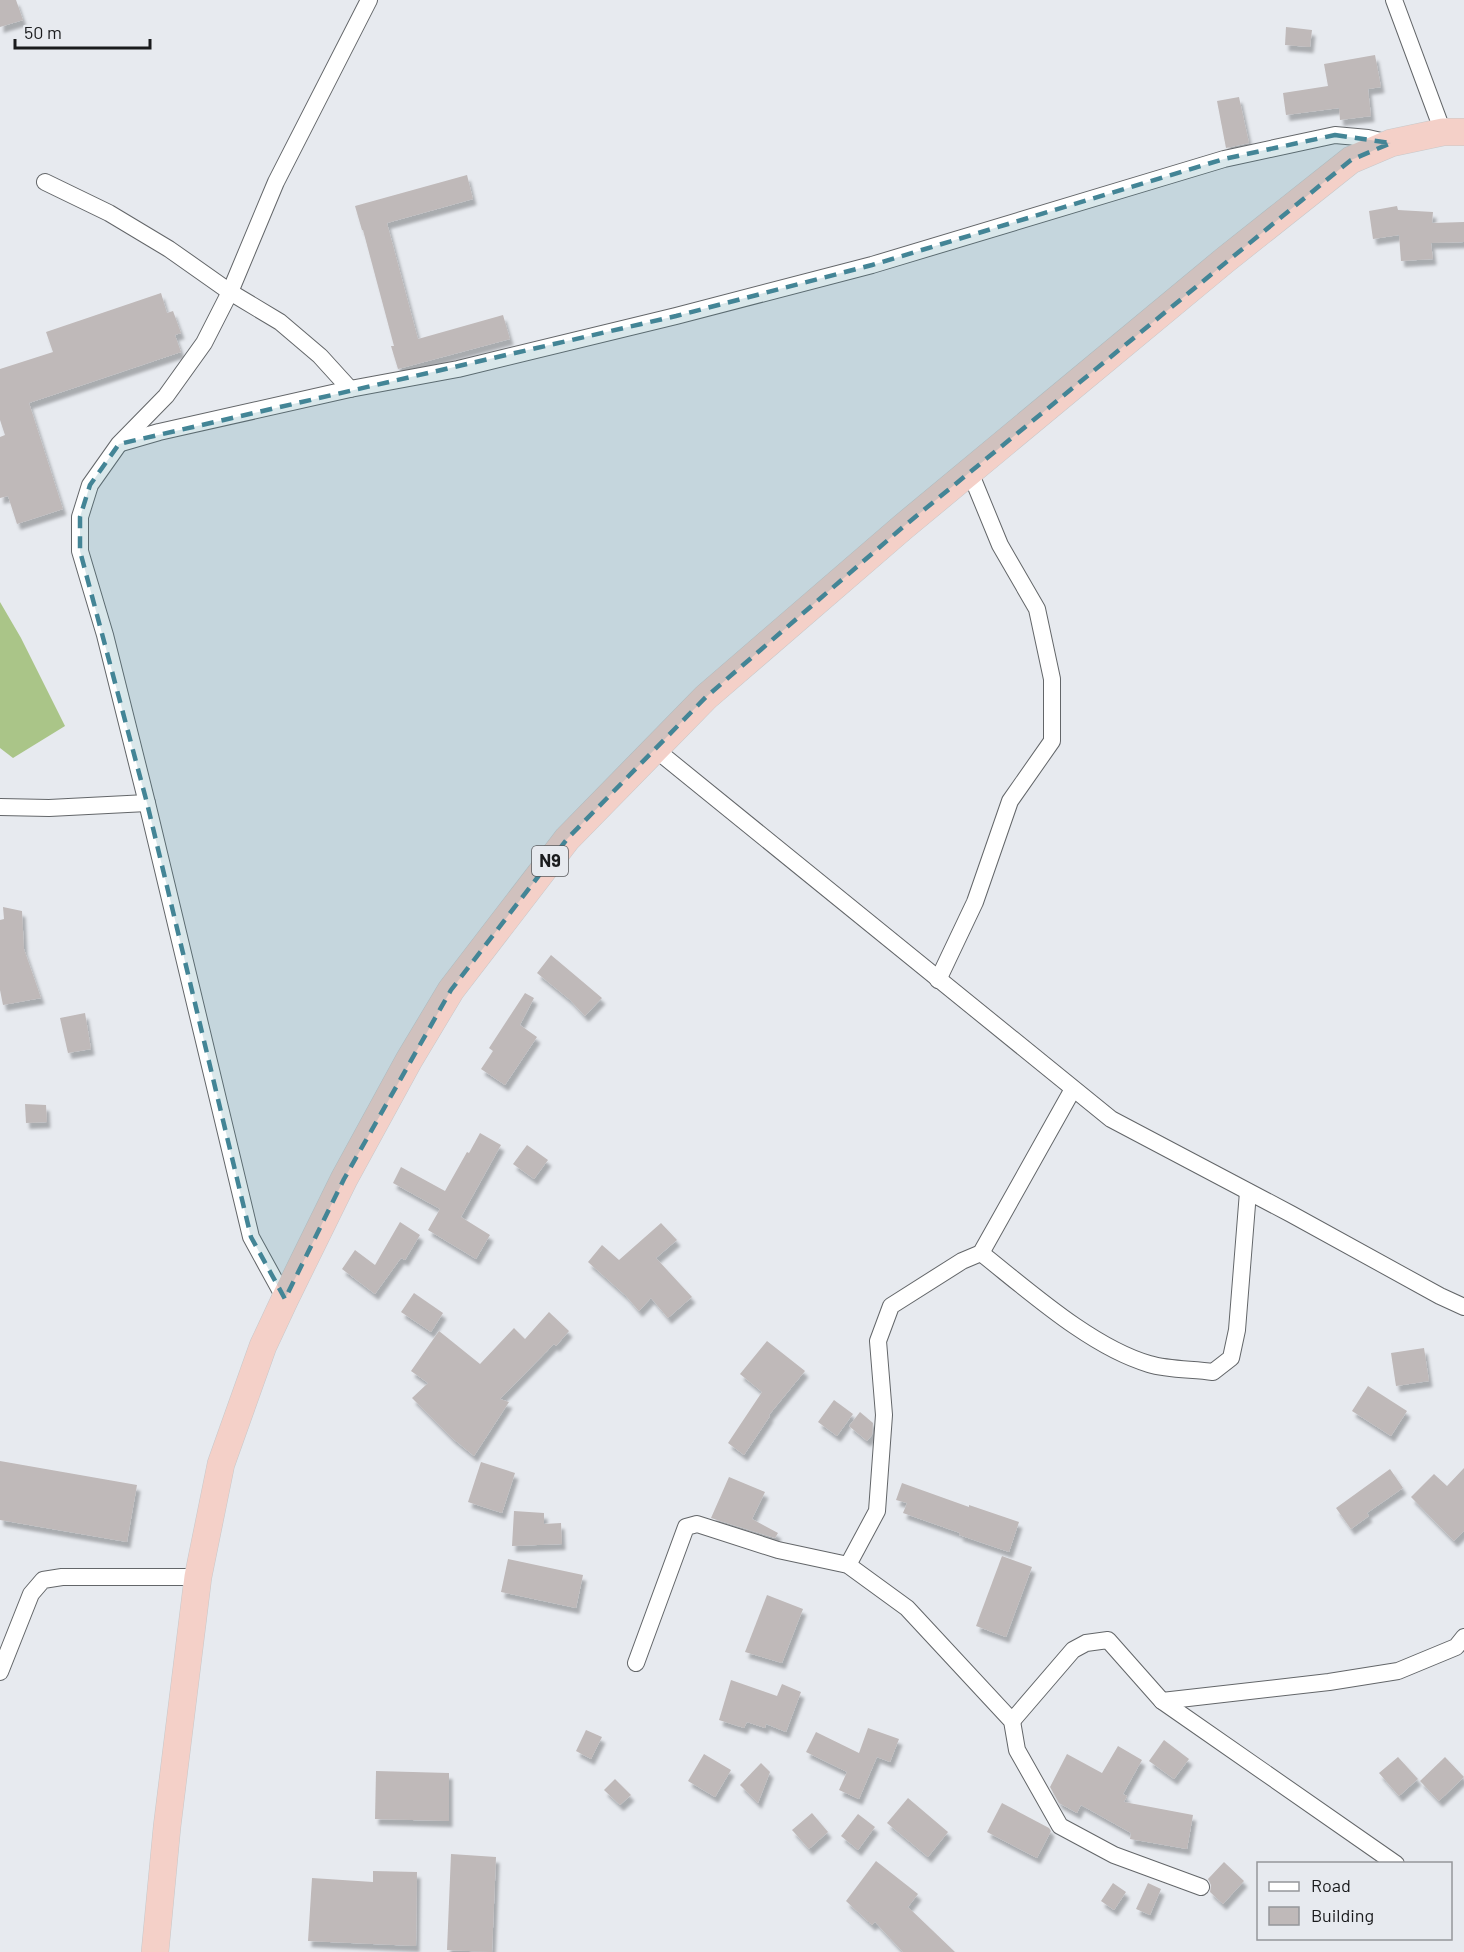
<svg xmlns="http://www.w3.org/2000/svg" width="1464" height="1952" viewBox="0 0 1464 1952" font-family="Barlow,sans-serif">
<defs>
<filter id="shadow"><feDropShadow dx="3.5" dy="6" stdDeviation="1.5" flood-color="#0004"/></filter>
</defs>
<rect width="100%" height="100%" fill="#e7eaef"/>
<!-- forest -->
<path fill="#aac588" d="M0,602L21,638L65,726L13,758L0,748Z"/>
<!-- building -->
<g fill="#bfb9b9" filter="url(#shadow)">
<path d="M0,0H16L23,20L0,27Z"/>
<path d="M1286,27L1312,30L1310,47L1285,45Z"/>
<path d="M1375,55L1381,87L1368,89L1371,116L1340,120L1339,108L1286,115L1283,93L1328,86L1324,64Z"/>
<path d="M1239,97L1249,143L1226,148L1217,101Z"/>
<path d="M467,175L473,199L387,223L418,339L503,315L510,339L398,369L391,346H394L363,230H362L355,206Z"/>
<path d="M1397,206L1398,210L1433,212L1432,223L1464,222V242L1431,243L1433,259L1401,261L1399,235L1373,239L1369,211Z"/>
<path d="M161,293L167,313L173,311L181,333L175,335L181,352L29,403L63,509L17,524L8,496L0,498V437L5,435L0,420V369L53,352L46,332Z"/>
<path d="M3,907L22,911L24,949L41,998L3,1005L0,990V920L4,919Z"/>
<path d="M551,955L602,998L585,1016L570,1000L537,973Z"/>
<path d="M525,993L534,998L520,1025L537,1037L505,1085L481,1069L493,1051L489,1048Z"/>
<path d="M85,1013L91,1049L68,1053L60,1018Z"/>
<path d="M25,1104L46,1105L47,1122L26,1123Z"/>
<path d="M480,1133L501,1145L461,1217L490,1235L476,1259L428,1230L440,1209L393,1183L401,1167L445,1191L467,1152L469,1153Z"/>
<path d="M527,1145L548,1160L534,1179L513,1164Z"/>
<path d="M400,1222L420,1235L405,1260L401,1258L375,1294L342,1269L355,1250L375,1265Z"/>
<path d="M661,1223L677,1240L656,1258L692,1297L668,1318L651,1298L639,1311L626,1296L588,1262L602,1245L619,1260Z"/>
<path d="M414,1293L443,1313L431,1332L401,1312Z"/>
<path d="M549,1312L569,1331L556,1346L554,1344L500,1399L509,1402L474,1456L452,1438L412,1398L428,1383L411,1371L439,1331L480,1364L514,1328L525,1339Z"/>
<path d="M767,1341L805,1371L769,1415L770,1416L744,1455L728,1443L762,1392L740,1374Z"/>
<path d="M1424,1348L1429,1381L1396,1386L1391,1353Z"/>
<path d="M1368,1386L1407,1411L1391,1436L1352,1411Z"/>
<path d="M834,1400L853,1414L837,1436L818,1422Z"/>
<path d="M860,1412L873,1423L872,1435L867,1441L849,1426Z"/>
<path d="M0,1461L137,1485L127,1542L0,1520Z"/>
<path d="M481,1462L515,1473L502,1513L468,1502Z"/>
<path d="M1464,1468V1531L1454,1541L1411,1497L1434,1474L1447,1486Z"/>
<path d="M1390,1469L1403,1488L1367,1513L1369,1516L1351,1529L1336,1508Z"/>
<path d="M729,1477L765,1492L752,1519L778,1533L775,1538L711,1518Z"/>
<path d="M902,1483L969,1507V1505L1019,1522L1009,1552L959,1535L960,1533L903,1513L907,1503L896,1500Z"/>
<path d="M514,1511L544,1513V1524L561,1523L562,1544L512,1546Z"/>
<path d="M1002,1556L1032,1567L1006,1637L976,1626Z"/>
<path d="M508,1559L583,1575L576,1608L501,1592Z"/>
<path d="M767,1595L803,1609L782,1663L745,1652Z"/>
<path d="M731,1680L777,1696L782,1684L801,1692L786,1732L766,1724L765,1728L747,1722L744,1728L719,1720Z"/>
<path d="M868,1728L899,1739L890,1762L877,1757L859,1799L839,1790L847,1772L806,1752L816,1732L859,1753Z"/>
<path d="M586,1730L602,1737L591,1759L576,1751Z"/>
<path d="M1164,1740L1189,1759L1174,1779L1149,1761Z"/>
<path d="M1118,1746L1142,1760L1123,1794L1127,1796L1124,1802L1193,1815L1187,1849L1130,1839L1131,1833L1081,1805L1077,1813L1059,1803L1050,1787L1067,1754L1102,1773Z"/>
<path d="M704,1754L731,1770L715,1797L688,1781Z"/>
<path d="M1398,1757L1418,1779L1399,1796L1379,1773Z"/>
<path d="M1445,1757L1464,1777L1439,1801L1420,1781Z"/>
<path d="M761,1763L770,1772L758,1803L740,1785Z"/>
<path d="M376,1771L449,1773V1821L375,1819Z"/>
<path d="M615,1779L631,1795L620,1805L604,1790Z"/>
<path d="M908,1798L948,1832L928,1857L887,1823Z"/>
<path d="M1002,1803L1049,1828L1051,1831L1037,1858L987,1832Z"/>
<path d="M812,1813L828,1832L809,1849L792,1830Z"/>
<path d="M858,1814L875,1827L858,1850L841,1836Z"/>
<path d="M451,1854L496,1857L492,1952L447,1950Z"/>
<path d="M876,1861L918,1894L908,1907L955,1952H903L875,1922L872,1925L846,1901Z"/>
<path d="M1224,1862L1244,1881L1223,1904L1210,1892L1211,1885L1208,1879Z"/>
<path d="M373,1871L417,1872L416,1946L308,1941L312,1878L373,1882Z"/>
<path d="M1113,1883L1126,1892L1114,1910L1101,1901Z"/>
<path d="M1148,1883L1161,1889L1150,1915L1136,1909Z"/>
</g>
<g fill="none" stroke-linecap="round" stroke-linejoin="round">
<!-- minor casing -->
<g stroke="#636669" stroke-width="18">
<g id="minor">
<path d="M1394,0L1443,132"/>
<path d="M45,182L109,213L169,249L230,292L280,322L320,356L350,389"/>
<path d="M121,443L159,432L350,389L458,369L676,316L872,265L1224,159L1335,135L1368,138L1390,143"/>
<path d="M655,749L1111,1119L1291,1214L1440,1296L1464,1307"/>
<path d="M0,807L49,808L147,803"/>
<path d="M938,980L975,902L1010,801L1052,741V679L1037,609L1000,545L970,472"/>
<path d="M981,1253C1029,1291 1091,1347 1149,1364C1169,1370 1193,1369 1213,1372L1231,1358L1237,1330L1248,1192"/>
<path d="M285,1299L251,1237L147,803L105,635L80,551V517L90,485L119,444L166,396L204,343L230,292L276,182L369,0"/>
<path d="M848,1565L877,1511L884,1415L878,1341L891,1306L962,1261L981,1253L1073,1089"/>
<path d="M636,1663L686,1527L697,1524L778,1550L848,1565L907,1608L1012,1721L1017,1750L1060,1826L1114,1855L1201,1887"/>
<path d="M0,1672L31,1594L43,1580L62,1577H198"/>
<path d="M1162,1701L1329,1682L1398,1671L1456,1647L1464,1637"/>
<path d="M1012,1721L1073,1650L1086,1643L1108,1640L1162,1701L1396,1864"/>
</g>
</g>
<!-- trunk casing -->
<g stroke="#c8c8c9" stroke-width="28">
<path id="trunk" d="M155,1952L167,1827L198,1577L221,1464L263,1346L285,1299L344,1179L409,1060L451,990L567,839L706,697L903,527L1225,260L1351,160L1391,143L1443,132H1464"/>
</g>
<!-- minor -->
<use href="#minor" stroke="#fff" stroke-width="16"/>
<!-- trunk -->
<use href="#trunk" stroke="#f4d0c8" stroke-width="27"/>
</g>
<!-- marked area -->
<path fill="#438596" fill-opacity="0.2" stroke="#438596" stroke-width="4.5" stroke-dasharray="12 8" stroke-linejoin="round" d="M1335,135L1391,143L1351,160L903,527L706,697L567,839L451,990L344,1179L285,1299L251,1237L147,803L80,551V517L90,485L119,444L676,316L872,265L1224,159Z"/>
<g text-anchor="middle" stroke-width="5" stroke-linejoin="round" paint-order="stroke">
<!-- shield labels -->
<rect fill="#e7eaef" stroke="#58595c" stroke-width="1.5" x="532" y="846" width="36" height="30" rx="4.5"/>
<g font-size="18" font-weight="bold" fill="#1a1b1d">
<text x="550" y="867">N9</text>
</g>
</g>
<!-- legend -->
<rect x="1257" y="1862" width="195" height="78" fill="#e7eaef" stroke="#95979b" stroke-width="1.5"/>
<rect x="1269" y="1882" width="30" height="9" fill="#ffffff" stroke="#95979b" stroke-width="1.5"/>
<text x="1311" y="1892" font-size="18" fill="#1a1b1d">Road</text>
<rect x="1269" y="1907" width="30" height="18" fill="#bfb9b9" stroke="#95979b" stroke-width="1.5"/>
<text x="1311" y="1922" font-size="18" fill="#1a1b1d">Building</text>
<!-- scale -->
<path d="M15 39v9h135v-9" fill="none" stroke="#1a1b1d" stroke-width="3"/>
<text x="24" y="39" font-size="18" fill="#1a1b1d" stroke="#e7eaef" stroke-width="4.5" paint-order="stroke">50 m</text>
</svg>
